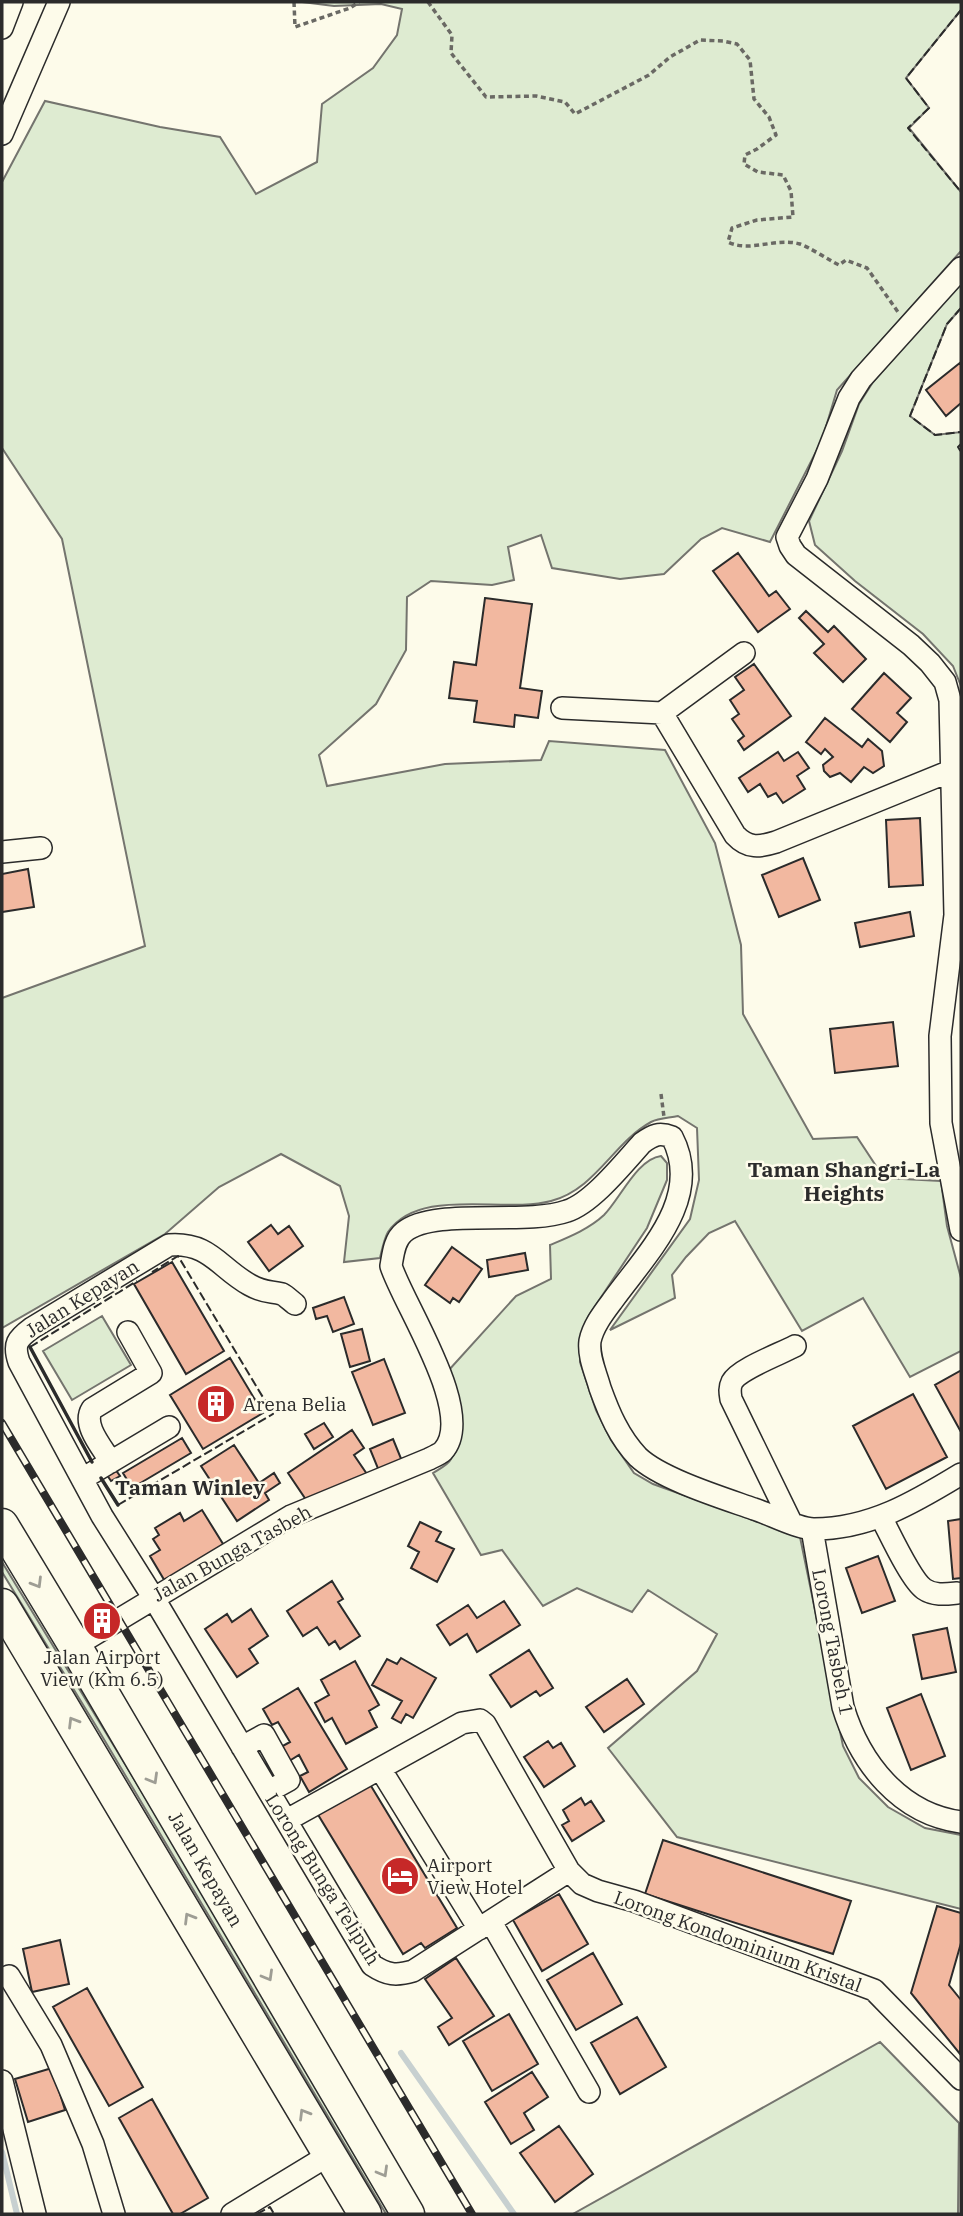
<svg xmlns="http://www.w3.org/2000/svg" width="963" height="2216" font-family="'IBM Plex Serif',serif">
	<style>
		.green { fill: #deebd1; stroke: #74746e; stroke-width: 2 }
		.lines { fill: none; stroke-linecap: round; stroke-linejoin: round }
		.stream { stroke: #c7d0d0; stroke-width: 6 }
		.building { fill: #f2b8a0; stroke: #2b2b2b; stroke-width: 2 }
		.minor-casing { stroke: #2b2b2b; stroke-width: 24 }
		.highway-casing { stroke: #2b2b2b; stroke-width: 35 }
		.path { stroke: #6a6964; stroke-width: 3.5; stroke-dasharray: 5 3.5; stroke-linecap: butt }
		.minor { stroke: #fdfbea; stroke-width: 21 }
		.highway { stroke: #fdfbea; stroke-width: 32 }
		.rail-casing { stroke: #2b2b2b; stroke-width: 8 }
		.rail { stroke: #fdfbea; stroke-width: 5; stroke-dasharray: 16; stroke-linecap: butt }
		.fence { stroke: #2b2b2b; stroke-width: 2; stroke-dasharray: 9 3.5; stroke-linecap: butt }
		.wall { stroke: #2b2b2b; stroke-width: 3.5 }
		.oneway { stroke: #9e9d94 }
		.labels { text-anchor: middle; dominant-baseline: central; stroke-width: 5; stroke-linejoin: round; paint-order: stroke }
		.street-label { font-size: 19px; fill: #2b2b2b; stroke: #fdfbea }
		.poi-label { font-size: 19px; fill: #2b2b2b; stroke: #fdfbea; text-anchor: start }
		.neighbourhood-label { font-size: 21px; font-weight: bold; fill: #2b2b2b; stroke: #fdfbea }
	</style>
	<rect width="100%" height="100%" fill="#fdfbea"/>
	<path class="green" d="M302,2H961V10L906,78L929,108L909,128L961,192V251L837,390L822,440L770,542L722,528L701,539L664,574L620,579L552,568L541,535L508,547L514,580L492,585L431,581L407,597L406,650L376,704L319,755L327,786L445,764L541,760L549,741L665,750L715,843L741,945L743,1014L813,1139L857,1137L884,1178L941,1181L947,1226L961,1278V1351L910,1377L863,1298L802,1331L735,1221L709,1233L686,1257L672,1275L675,1298L610,1330L690,1219L699,1180L697,1128L678,1116C669,1118 659,1118 651,1122C613,1143 596,1189 551,1201C503,1214 420,1186 388,1232C384,1239 382,1250 380,1258L344,1262L349,1216L340,1186L281,1154L219,1187L165,1234L2,1328V998L145,946L62,539L2,448V182L45,101L160,127L220,137L256,194L317,162L322,104L373,68L397,35L402,9L381,4L334,6Z
		M961,281V308L947,324L910,416L935,435L961,432V686L953,666L923,634L855,581L815,545L809,521L842,451L859,404L873,382Z
		M661,1156L667,1163V1180L647,1228L588,1317L581,1337L580,1362L596,1410L611,1440L634,1473L653,1484L800,1537L843,1746L859,1778L888,1807L925,1828L961,1835V1909L677,1837L608,1748L697,1671L717,1634L648,1590L632,1612L577,1588L543,1606L502,1550L481,1555L433,1473C439,1469 448,1465 451,1459C470,1431 459,1399 448,1371L516,1296L551,1279L550,1245C569,1237 589,1229 604,1215C620,1199 637,1159 661,1156Z
		M102,1316L131,1365L72,1400L43,1351Z
		M2,1562L181,1856L394,2214H386L96,1726L2,1572Z
		M880,2042L959,2123L958,2214H573Z"/>
	<g class="lines">
		<path class="stream" d="M401,2053L514,2214
			M2,2152L17,2214"/>
	</g>
	<path class="building" d="M961,362V403L946,416L926,390Z
		M738,553L769,596L776,591L790,609L758,632L713,571Z
		M485,598L532,604L520,688L542,691L538,718L515,715L514,727L474,722L477,701L449,698L454,662L476,665Z
		M806,611L828,632L834,626L866,659L843,682L814,653L824,644L799,618Z
		M754,664L791,716L744,750L738,741L744,736L732,719L739,714L730,700L744,690L735,677Z
		M884,673L911,698L897,713L907,722L890,742L852,709Z
		M825,718L862,747L868,739L882,751L884,766L873,773L864,767L851,782L840,773L830,777L824,771L823,765L833,757L825,749L821,754L806,742Z
		M778,752L784,761L798,752L809,768L797,776L805,789L783,803L776,793L768,797L760,784L748,792L739,778Z
		M920,818L923,885L889,887L886,820Z
		M803,858L820,900L779,917L762,875Z
		M28,869L34,907L2,912V874Z
		M910,912L914,936L860,947L855,923Z
		M893,1022L898,1066L835,1073L830,1029Z
		M271,1225L278,1234L289,1226L303,1246L269,1271L248,1242Z
		M452,1247L482,1269L459,1302L453,1298L450,1303L425,1285Z
		M525,1253L528,1270L489,1277L487,1260Z
		M172,1262L224,1351L186,1374L134,1284Z
		M344,1297L354,1324L333,1332L327,1316L316,1319L313,1308Z
		M362,1329L370,1361L350,1367L341,1334Z
		M230,1358L263,1413L203,1449L170,1395Z
		M384,1359L405,1413L373,1425L352,1372Z
		M960,1371L961,1372V1432L935,1385Z
		M913,1394L947,1457L886,1489L853,1426Z
		M324,1423L333,1437L314,1449L305,1434Z
		M352,1430L364,1448L354,1455L371,1480L317,1516L288,1473Z
		M182,1438L191,1453L132,1488L123,1473Z
		M393,1439L402,1461L379,1471L370,1449Z
		M234,1445L259,1483L274,1473L280,1483L265,1493L269,1500L237,1521L201,1466Z
		M115,1469L120,1476L111,1481L107,1475Z
		M202,1510L228,1552L169,1588L150,1556L160,1550L153,1539L159,1535L155,1528L180,1513L184,1521Z
		M961,1519V1578L953,1579L948,1521Z
		M420,1522L441,1532L436,1541L454,1549L437,1582L411,1568L419,1552L408,1546Z
		M878,1556L895,1601L862,1613L846,1568Z
		M332,1581L343,1599L338,1602L360,1636L340,1649L335,1641L329,1645L317,1627L303,1636L287,1611Z
		M504,1601L520,1625L477,1652L467,1634L450,1645L437,1625L468,1605L477,1618Z
		M251,1609L268,1636L249,1649L258,1663L237,1677L205,1629L227,1614L232,1622Z
		M104,1612L111,1623L100,1630L93,1619Z
		M947,1628L956,1672L922,1679L913,1635Z
		M529,1650L553,1688L540,1696L536,1691L511,1707L490,1675Z
		M401,1658L436,1678L413,1718L406,1714L401,1723L392,1718L402,1701L372,1685L387,1659L397,1664Z
		M355,1661L379,1705L369,1711L377,1727L346,1744L332,1718L325,1722L315,1703L329,1695L321,1680Z
		M627,1679L644,1704L604,1732L586,1707Z
		M298,1688L347,1769L309,1792L300,1776L308,1772L299,1755L286,1763L277,1749L290,1742L278,1722L272,1725L263,1709Z
		M921,1694L945,1756L911,1770L887,1708Z
		M548,1741L553,1748L561,1743L575,1766L544,1787L524,1757Z
		M368,1781L457,1928L425,1948L421,1943L403,1954L317,1813Z
		M581,1798L585,1805L591,1801L604,1821L572,1841L562,1825L569,1821L563,1810Z
		M663,1840L851,1901L833,1954L645,1894Z
		M559,1894L588,1944L542,1971L513,1920Z
		M937,1906L961,1913V1943L949,1985L961,2000L960,2054L911,1993Z
		M60,1940L69,1984L32,1992L23,1949Z
		M593,1953L622,2004L576,2030L547,1980Z
		M456,1958L494,2016L449,2045L438,2027L452,2018L425,1979Z
		M87,1988L143,2087L109,2106L53,2007Z
		M509,2014L538,2064L492,2091L463,2041Z
		M637,2017L666,2067L620,2094L591,2043Z
		M52,2068L65,2110L28,2122L15,2079Z
		M532,2072L548,2097L524,2113L534,2130L511,2144L485,2102Z
		M152,2099L208,2198L180,2214H173L119,2118Z
		M559,2126L593,2174L555,2202L520,2153Z"/>
	<g class="lines">
		<defs>
			<path id="minor" d="M2,28L12,2
				M2,134L59,2
				M961,268L861,379L849,398L817,479L787,537L790,546L796,555L911,645L930,663L945,682L950,700L955,915L940,1036L941,1123L961,1230
				M744,653L662,713L735,835C748,849 760,847 776,842L953,770
				M562,708L662,713
				M2,852L41,848
				M295,1304C291,1301 286,1296 282,1294C270,1291 264,1293 250,1285C219,1268 210,1242 169,1245L32,1328C17,1339 13,1344 19,1362L102,1516L153,1597L372,1965C387,1975 396,1976 413,1971L569,1871
				M111,1462C102,1447 82,1425 92,1409L151,1373L128,1332
				M82,1479L169,1427
				M881,1517C890,1534 911,1580 924,1589C934,1596 947,1594 957,1593
				M791,1522L731,1399C730,1393 729,1388 732,1382C739,1369 780,1354 795,1346
				M812,1529L843,1707C860,1763 900,1814 961,1822
				M75,1646L291,1516L429,1459C433,1457 440,1454 443,1451C477,1414 404,1306 391,1266C393,1255 394,1240 404,1232C434,1207 525,1226 567,1211C592,1203 623,1164 642,1143C653,1135 659,1132 672,1137C704,1198 647,1253 613,1300C604,1312 593,1326 590,1341C588,1357 596,1373 600,1388C609,1413 619,1437 638,1457C661,1479 723,1498 754,1509C770,1514 798,1529 814,1529C870,1529 915,1502 961,1474
				M242,1747L264,1735L289,1780L269,1791
				M381,1770L479,1929
				M287,1820L462,1723L480,1720L485,1724L569,1871L582,1884L598,1891L634,1901L874,1990L961,2079
				M491,1922L589,2092
				M9,1976L51,2045L93,2144L114,2214
				M2,2081L35,2214
				M232,2214L329,2155"/>
			<path id="highway" d="M2,1525L75,1646L408,2214
				M2,1605L365,2214"/>
		</defs>
		<use href="#minor" class="minor-casing"/>
		<use href="#highway" class="highway-casing"/>
		<path class="path" d="M294,2L295,27L350,8L359,2
			M428,2L452,35L451,53L486,97L536,96L565,102L575,114L649,75L670,57L700,40L723,41L737,44L750,60L754,99L769,117L776,135L757,149L745,155L744,164L758,172L783,175L791,191L793,217L757,220L732,228L728,242C750,253 776,237 800,244C809,247 829,260 839,265L846,260L867,268L898,312
			M661,1094L664,1117"/>
		<use href="#minor" class="minor"/>
		<use href="#highway" class="highway"/>
		<defs>
			<path id="rail" d="M2,1423L472,2214"/>
		</defs>
		<use href="#rail" class="rail-casing"/>
		<use href="#rail" class="rail"/>
		<path class="fence" d="M961,10L906,78L929,108L908,128L961,192
			M961,308L947,324L910,416L935,435L961,432
			M961,444L958,447L961,452
			M30,1347L137,1281
			M118,1505L273,1414L178,1256L152,1272
			M257,2214L270,2207L274,2214"/>
		<path class="wall" d="M30,1347L92,1462
			M101,1478L118,1505"/>
	</g>
	<defs><path id="oneway-chevron" d="M-2-3.5L2.5 0L-2 3.5" fill="none" stroke-width="1.6" stroke-linecap="round" stroke-linejoin="round" transform="scale(1.75)"/></defs>
	<g class="oneway">
		<use href="#oneway-chevron" transform="translate(37 1583) rotate(59)"/>
		<use href="#oneway-chevron" transform="translate(73 1722) rotate(-121)"/>
		<use href="#oneway-chevron" transform="translate(153 1779) rotate(60)"/>
		<use href="#oneway-chevron" transform="translate(189 1918) rotate(-121)"/>
		<use href="#oneway-chevron" transform="translate(268 1976) rotate(60)"/>
		<use href="#oneway-chevron" transform="translate(304 2114) rotate(-121)"/>
		<use href="#oneway-chevron" transform="translate(383 2172) rotate(60)"/>
	</g>
	<defs>
		<symbol id="building-disc" viewBox="-11 -11 22 22"><circle r="9.5" fill="#c62828" stroke="#fdfbea"/><path d="M-4-6H4V6H1V3H-1V6H-4ZM-2.5-4.3h1.7v1.8h-1.7ZM.8-4.3h1.7v1.8H.8ZM-2.5-1h1.7V.8h-1.7ZM.8-1h1.7V.8H.8Z" fill="#fff"/></symbol>
		<symbol id="hotel-disc" viewBox="-11 -11 22 22"><circle r="9.5" fill="#c62828" stroke="#fdfbea"/><path d="M-6-4.5h1.5V1H6V5H4.5V3h-9V5H-6ZM-4 0a1.8 1.8 0 1 1 3.6 0ZM.5 0V-2.5h3Q6-2.5 6 0Z" fill="#fff"/></symbol>
	</defs>
	<g fill-rule="evenodd">
		<use href="#building-disc" x="194" y="1382" width="44" height="44"/>
		<use href="#building-disc" x="80" y="1599" width="44" height="44"/>
		<use href="#hotel-disc" x="378" y="1854" width="44" height="44"/>
	</g>
	<g class="labels">
		<g class="street-label">
			<text transform="translate(82 1298) rotate(-32)">Jalan Kepayan</text>
			<text transform="translate(232 1553) rotate(-29)">Jalan Bunga Tasbeh</text>
			<text transform="translate(833 1642) rotate(79)">Lorong Tasbeh 1</text>
			<text transform="translate(206 1869) rotate(60)">Jalan Kepayan</text>
			<text transform="translate(323 1879) rotate(58)">Lorong Bunga Telipuh</text>
			<text transform="translate(738 1941) rotate(20)">Lorong Kondominium Kristal</text>
		</g>
		<g class="poi-label">
			<text x="243" y="1404">Arena Belia</text>
			<text x="102" y="1657" text-anchor="middle">Jalan Airport<tspan x="102" dy="22">View (Km 6.5)</tspan></text>
			<text x="427" y="1865">Airport<tspan x="427" dy="22">View Hotel</tspan></text>
		</g>
		<g class="neighbourhood-label">
			<text x="844" y="1169">Taman Shangri-La<tspan x="844" dy="24">Heights</tspan></text>
			<text x="190" y="1487">Taman Winley</text>
		</g>
	</g>
	<rect width="963" height="2216" fill="none" stroke="#2b2b2b" stroke-width="7"/>
</svg>
